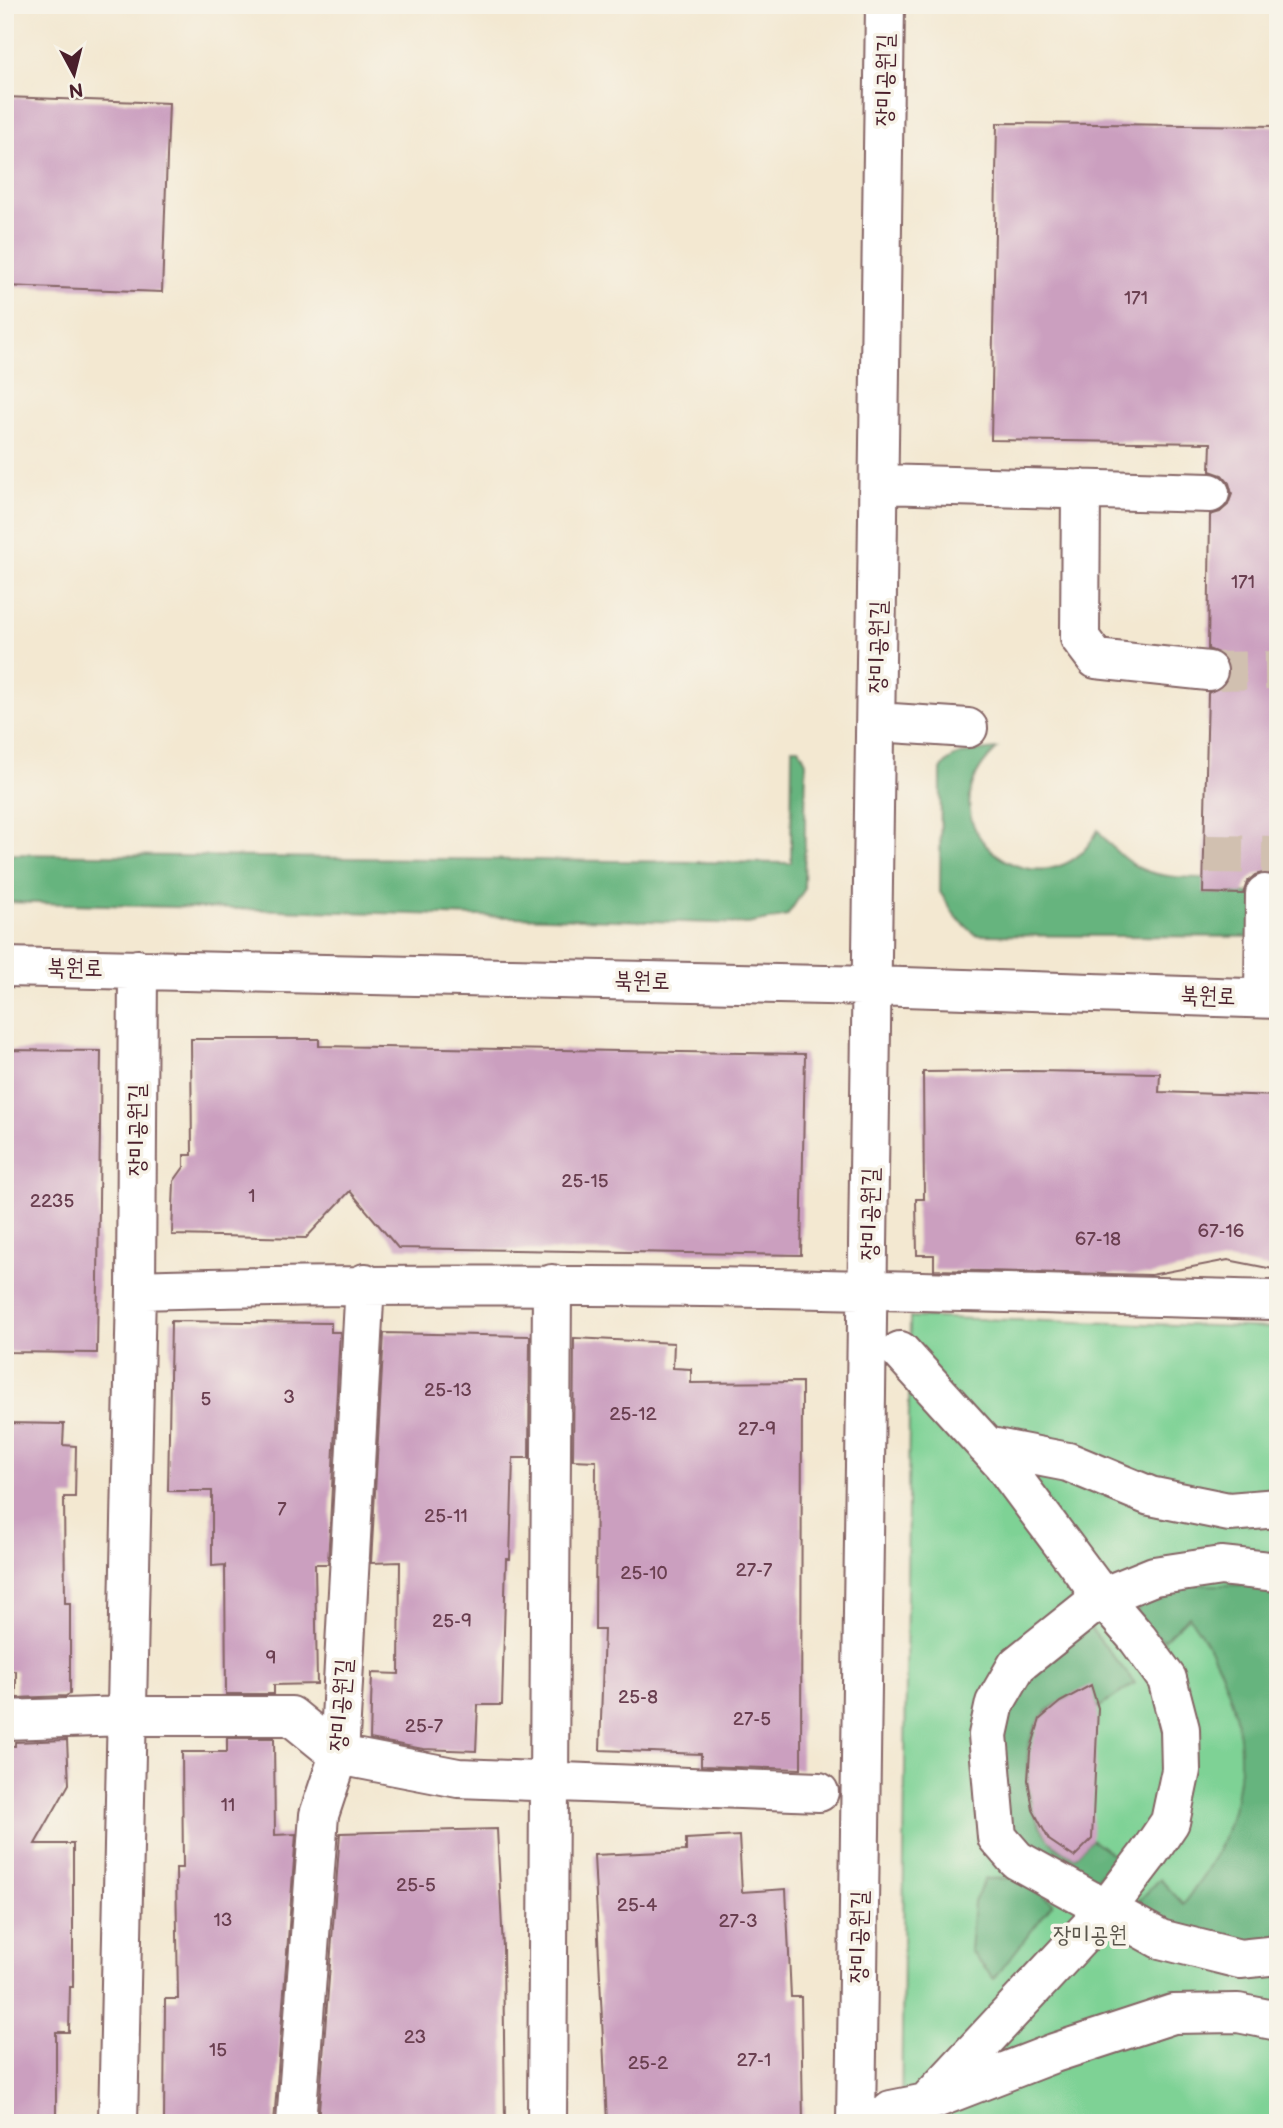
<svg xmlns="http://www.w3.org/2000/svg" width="1283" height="2128" font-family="'Balsamiq Sans','Poor Story',sans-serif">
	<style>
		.green { fill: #7ed295; stroke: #647860; stroke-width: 2 }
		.forest { fill: #66b47e; stroke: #586a54; stroke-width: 2 }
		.building { fill: #cb9fbf }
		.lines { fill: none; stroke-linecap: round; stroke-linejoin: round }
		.minor-tunnel { stroke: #d1c0b0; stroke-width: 38; stroke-dasharray: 38 19; stroke-linecap: butt }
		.minor-casing { stroke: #856565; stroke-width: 42 }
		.minor { stroke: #fff; stroke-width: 38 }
		.labels { text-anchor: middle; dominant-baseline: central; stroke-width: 7; stroke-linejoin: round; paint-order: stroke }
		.number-label { font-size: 19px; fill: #6a3f50 }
		.street-label { font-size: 23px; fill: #4a1f2b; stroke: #f7f3e8 }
		.park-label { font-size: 23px; fill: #5a554b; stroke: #f7f3e8 }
	</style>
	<rect width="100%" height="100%" fill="#f7f3e8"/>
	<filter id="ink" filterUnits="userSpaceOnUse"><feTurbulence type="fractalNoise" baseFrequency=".0143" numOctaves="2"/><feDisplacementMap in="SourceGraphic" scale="14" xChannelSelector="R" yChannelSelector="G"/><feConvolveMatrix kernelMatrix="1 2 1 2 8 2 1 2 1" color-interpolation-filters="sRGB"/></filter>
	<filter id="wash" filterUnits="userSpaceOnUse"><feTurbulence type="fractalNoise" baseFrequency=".00686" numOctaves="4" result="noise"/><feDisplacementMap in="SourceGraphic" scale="28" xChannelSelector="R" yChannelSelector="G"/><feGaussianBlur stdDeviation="1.57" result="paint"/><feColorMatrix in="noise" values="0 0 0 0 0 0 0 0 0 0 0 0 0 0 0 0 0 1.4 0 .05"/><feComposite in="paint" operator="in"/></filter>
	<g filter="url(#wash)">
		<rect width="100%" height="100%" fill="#f3e8d1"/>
		<path class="green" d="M910,1317L1278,1328V2123H901Z"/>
		<path class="forest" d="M792,748H799L806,762L804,890L787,916L748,924L5,902V854L791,863Z
			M997,749C911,829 1049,925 1098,830C1130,873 1151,877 1204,878V893L1278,894V937L976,935L956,917L940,892L941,770C950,751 978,751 997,749Z
			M1175,1585H1278V1940L1245,1942L1128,1912L1160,1879L1183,1904C1258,1810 1258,1713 1189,1616L1164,1640L1133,1619L1144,1598Z
			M1086,1623L1135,1683L1098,1708L1088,1688C1072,1696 1050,1704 1039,1720C1019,1752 1026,1809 1048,1838C1054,1847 1065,1852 1074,1857L1092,1839L1117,1858L1091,1884L1020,1843L1003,1814L999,1731L1013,1691Z
			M1016,1878L1053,1903L994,1979L970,1951L974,1902L985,1879Z"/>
		<g id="blocks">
			<path class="building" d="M5,97L169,103L162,292L5,286Z
				M997,123L1278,126V877L1266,872L1255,875L1247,882L1243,894L1203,893L1208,693L1225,684L1230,673L1228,663L1221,654L1208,649L1210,515L1220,512L1228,505L1232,494L1229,483L1222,475L1210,471L1211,443L991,440Z
				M191,1039H319V1046L805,1054L801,1255L398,1248L350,1191L306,1238L172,1235L174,1181L184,1167V1155H192Z
				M5,1050L101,1051L97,1353L5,1352Z
				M1031,1071L1160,1073L1159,1092L1278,1096V1270L1228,1260L1151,1275L934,1270V1255H917L916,1199H924L923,1072Z
				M171,1321L331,1323V1332H340L328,1564H315L317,1684L274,1685V1694H226L225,1565L212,1566V1491H168Z
				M384,1333L530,1336L529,1458H513L510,1559H506L502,1705H478L476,1751L423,1749L370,1739L372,1673L399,1674L400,1562L371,1563Z
				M574,1338L674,1343L673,1368L691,1369V1383L802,1382L801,1769L701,1766V1754L600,1750L604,1630H595L596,1461L573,1460Z
				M5,1423L64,1424L63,1445L76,1446L75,1497H64L65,1603H70V1694L66,1696L16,1698V1671H5Z
				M1091,1685L1098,1708L1092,1839L1074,1857L1049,1840L1033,1810L1028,1780L1030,1752L1040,1719L1060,1702Z
				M227,1738H274L275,1835L296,1834L274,2123H164L165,1999H178L176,1868H183L182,1752H227Z
				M67,1740L69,1784L35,1844H73V1987H70L69,2032H56V2123H5V1746H15V1742Z
				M497,1829L503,1948L505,2123H318L340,1833Z
				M739,1836L742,1892L786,1889L791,1997H801L803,2123H707V2118L607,2122L594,1855L686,1851V1839Z"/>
		</g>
	</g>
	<g filter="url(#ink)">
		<use href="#blocks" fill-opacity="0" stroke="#856565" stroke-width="2"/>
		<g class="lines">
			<path class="minor-tunnel" d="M1208,671L1278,670
				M1205,854L1278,855"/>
			<defs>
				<path id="minor" d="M879,484L1210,493
					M1081,489L1080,638L1096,659L1208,671
					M877,722L968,728
					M5,967L873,986L1278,999
					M1264,998L1265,894
					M136,1290C517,1279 897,1290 1278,1300
					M986,1446L1068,1462L1150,1496L1229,1512L1278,1508
					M1278,1572L1221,1566L1154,1576L1102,1597L1017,1665L995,1703L988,1735L997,1837L1017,1860L1160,1939L1240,1959L1278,1955
					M5,1720L126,1716H291L339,1755L458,1778L819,1792
					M935,2099L1054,2053L1173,2014L1238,2013L1278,2021
					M891,2110L926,2103L1105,1911L1147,1856L1170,1822L1181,1770L1180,1729L1167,1679L1138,1639L1102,1597L1002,1463L900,1351
					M118,2123L136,1290L138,969
					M296,2123L319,1815L339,1755L365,1283
					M547,2123L552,1284
					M856,2123L885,5"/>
			</defs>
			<use href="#minor" class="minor-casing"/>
			<use href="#minor" class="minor"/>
		</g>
	</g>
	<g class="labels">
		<g class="number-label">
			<text x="1136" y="298">171</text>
			<text x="1243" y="582">171</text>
			<text x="585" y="1181">25-15</text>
			<text x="252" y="1196">1</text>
			<text x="52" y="1201">2235</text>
			<text x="1221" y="1231">67-16</text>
			<text x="1098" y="1239">67-18</text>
			<text x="448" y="1390">25-13</text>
			<text x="289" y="1397">3</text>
			<text x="206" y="1399">5</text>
			<text x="633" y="1414">25-12</text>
			<text x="757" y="1429">27-9</text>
			<text x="282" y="1509">7</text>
			<text x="446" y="1516">25-11</text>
			<text x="754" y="1570">27-7</text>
			<text x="644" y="1573">25-10</text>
			<text x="452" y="1621">25-9</text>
			<text x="271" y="1658">9</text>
			<text x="638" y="1697">25-8</text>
			<text x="752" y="1719">27-5</text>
			<text x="424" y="1726">25-7</text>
			<text x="228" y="1805">11</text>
			<text x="416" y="1885">25-5</text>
			<text x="637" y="1905">25-4</text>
			<text x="223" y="1920">13</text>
			<text x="738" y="1921">27-3</text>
			<text x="415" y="2037">23</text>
			<text x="218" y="2050">15</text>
			<text x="754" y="2060">27-1</text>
			<text x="648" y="2063">25-2</text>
		</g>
		<g class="street-label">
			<text transform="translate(885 80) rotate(-89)">장미공원길</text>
			<text transform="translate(878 647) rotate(-89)">장미공원길</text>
			<text transform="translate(75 968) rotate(1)">북원로</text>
			<text transform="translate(642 981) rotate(1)">북원로</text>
			<text transform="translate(1208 996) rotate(2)">북원로</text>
			<text transform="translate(137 1130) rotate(-90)">장미공원길</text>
			<text transform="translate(870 1214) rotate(-89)">장미공원길</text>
			<text transform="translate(341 1705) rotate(-86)">장미공원길</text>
			<text transform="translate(859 1937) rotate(-89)">장미공원길</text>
		</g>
		<g class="park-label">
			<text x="1090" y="1935">장미공원</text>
		</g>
	</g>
	<rect width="1283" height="2128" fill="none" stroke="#f7f3e8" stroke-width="28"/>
	<g transform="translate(74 74) rotate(173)" stroke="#f7f3e8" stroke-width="5" paint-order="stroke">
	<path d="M0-5L12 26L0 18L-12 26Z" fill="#4a1f2b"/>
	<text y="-10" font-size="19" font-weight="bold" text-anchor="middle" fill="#4a1f2b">N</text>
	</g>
</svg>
